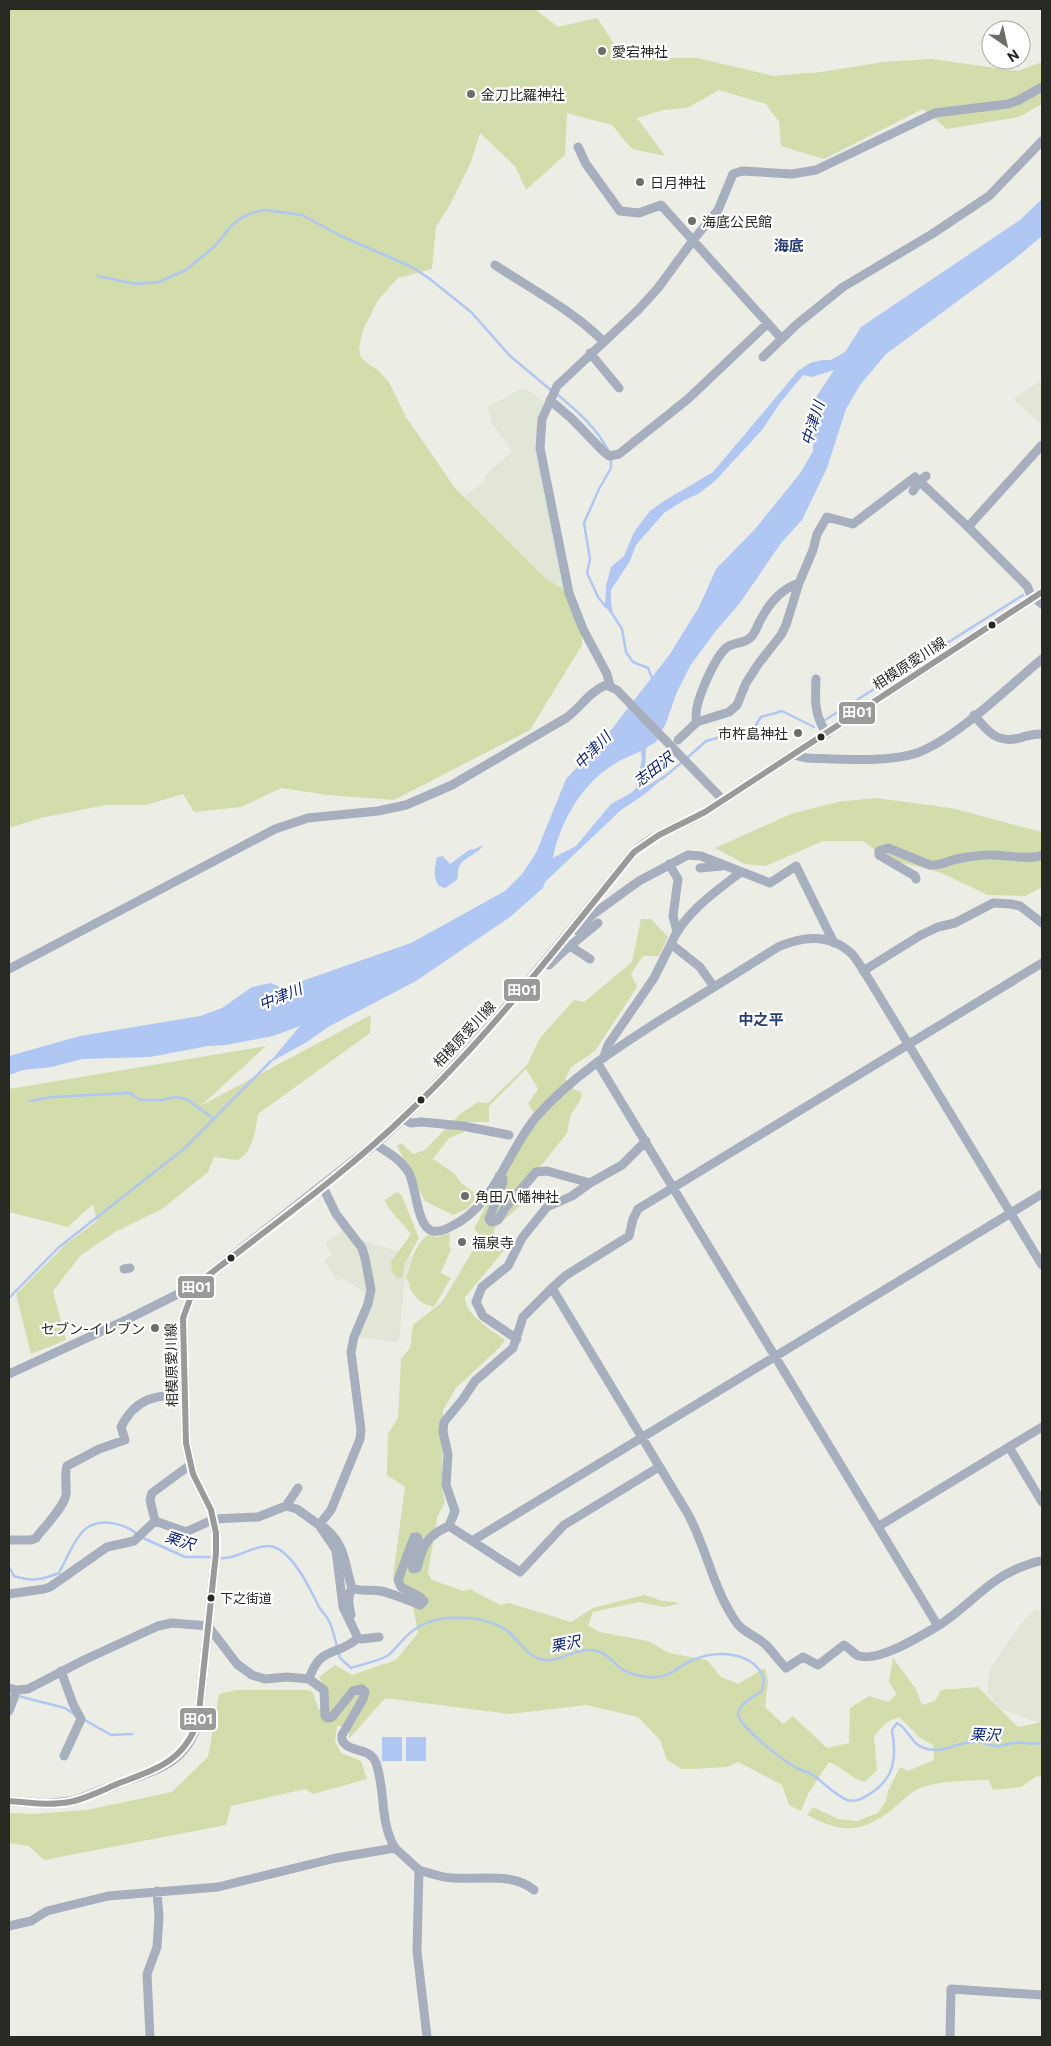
<svg xmlns="http://www.w3.org/2000/svg" width="1051" height="2046" font-family="Commissioner,'Noto Sans JP',sans-serif">
	<style>
		.built { fill: #e2e6d6 }
		.green { fill: #d2ddab }
		.water { fill: #b0c6f3; fill-rule: evenodd }
		.lines { fill: none; stroke-linecap: round; stroke-linejoin: round }
		.stream { stroke: #b0c6f3; stroke-width: 2.5 }
		.minor { stroke: #a7aebd; stroke-width: 9 }
		.major { stroke: #a8b0bc; stroke-width: 10 }
		.bus-1-casing { stroke: #fff; stroke-width: 10 }
		.bus-1 { stroke: #9a9a99; stroke-width: 6 }
		.poi-dot { fill: #6c6e67; stroke: #fff; stroke-width: 2 }
		.bus-dot { fill: #272923; stroke: #fff; stroke-width: 2 }
		.labels { text-anchor: middle; dominant-baseline: central; stroke-width: 4.5; stroke-linejoin: round; paint-order: stroke }
		.bus-label { font-size: 13px; fill: #272923; stroke: #fff; text-anchor: start }
		.poi-label { font-size: 14px; fill: #272923; stroke: #fff; text-anchor: start }
		.street-label { font-size: 14px; fill: #272923; stroke: #fff }
		.neighbourhood-label { font-size: 15px; font-weight: bold; fill: #273f77; stroke: #fff }
		.water-label { font-size: 15px; font-style: italic; fill: #061d7b; stroke: #fff }
		.line-badge { stroke: #fff; stroke-width: 2 }
		.badge-label { font-size: 14px; text-anchor: middle; font-weight: bold; fill: #fff }
	</style>
	<rect width="100%" height="100%" fill="#eceee6"/>
	<path class="built" d="M1042,380V425L1013,399Z
		M521,389L528,390L544,402L537,430V441L570,609L455,503L485,481L486,475L512,451L491,422L490,412L487,407Z
		M345,1228L360,1250L368,1294L342,1278L337,1281L324,1260L332,1256L325,1243Z
		M359,1239L412,1256L405,1278L399,1340L397,1342L356,1337L372,1298Z
		M1035,1609L1042,1612V1724L999,1708L988,1693V1678L991,1667L1020,1625Z"/>
	<path class="green" d="M9,9H535L558,27L597,18L621,54L640,58H698L773,76L821,72L884,62L931,59L1018,71L1042,62V104L1019,117L947,129L923,109L824,159L781,146L779,122L766,104L719,90L687,108L664,110L637,118L665,156L632,149L612,125L567,113L565,155L526,190L515,166L480,133L471,162L451,203L436,227L432,269L398,278L378,300L363,330L359,349L361,357L368,364L378,370L389,382L406,417L455,488L545,578C553,583 562,587 568,595C576,604 583,633 582,645L530,730L394,800L328,795L281,788L241,807L194,812L183,794L146,805H106L41,818L9,828Z
		M875,798L951,808L1042,832V887L1025,896L988,895L939,872L887,859L863,841H823L766,866L745,864L715,848L791,814L837,802Z
		M641,919H651L668,937L659,956H643L631,974L637,987L595,1051L571,1067L565,1079L575,1090L581,1092V1099L571,1114L567,1133L514,1200L521,1205L494,1229V1235L506,1239L507,1247L465,1297C465,1315 492,1330 505,1340L500,1347L456,1388L443,1410L442,1489L445,1501L437,1518L428,1573L432,1580L463,1591L470,1589L500,1605L509,1603L571,1622L593,1608L644,1595L663,1601L676,1602L678,1604L664,1607L639,1602L593,1612L588,1626L600,1632L648,1641L669,1653L707,1660L721,1677L738,1684L765,1668L768,1681L765,1707L783,1724L793,1716L827,1748L849,1743L850,1708L869,1696L888,1702L897,1694L889,1682L893,1658L916,1689L922,1705L935,1701L941,1690L978,1687L1018,1727L1042,1722V1777L1037,1776L1021,1787L993,1790L989,1780C966,1781 937,1780 916,1790C908,1795 899,1803 892,1810C860,1834 841,1833 807,1815L813,1807L838,1819L857,1821L878,1813L886,1801L888,1791L900,1767L908,1771L934,1760L933,1745L920,1738L899,1717L887,1722L874,1736L877,1770L864,1782C851,1778 842,1767 829,1762L808,1794L801,1811L789,1805L782,1785L738,1762L727,1767L693,1769H682L667,1760L660,1740L638,1717L586,1705L510,1714L385,1698L349,1739V1727L337,1726L335,1741L341,1753L361,1761L367,1779L313,1794L305,1789L231,1806L226,1825L44,1860L29,1846L9,1843V1813L31,1814L87,1810L172,1792L208,1757L219,1694L236,1690H306L312,1691L319,1710L328,1707L324,1687L319,1677L335,1665L352,1675L396,1660L418,1633L411,1595L393,1577L405,1487L387,1475L388,1434L398,1418L401,1359L410,1348L413,1325L442,1302L481,1237L474,1229C493,1191 513,1153 539,1120L528,1104L538,1089L526,1069L489,1106V1122H467L464,1132L449,1138L433,1159L454,1173L461,1183L478,1195L467,1209L453,1215L425,1201L397,1146L401,1143L413,1154L425,1150L460,1114L478,1102L488,1103L527,1065L540,1038L574,1000L584,1002L632,962Z
		M371,1015L370,1033L258,1114C255,1131 254,1150 238,1160L214,1157L208,1172L162,1209L115,1232L81,1255L53,1291L66,1340L31,1354L16,1294L66,1244L97,1221L93,1204L68,1227L9,1212V1089L266,1046L202,1105Z
		M397,1192L402,1196L419,1238L405,1263L402,1278H397L392,1272L391,1262L411,1234L387,1206L385,1200Z
		M450,1233L449,1245L451,1249L441,1273L451,1278L434,1307C421,1304 416,1299 409,1287L410,1285L406,1278C411,1263 414,1245 428,1235L438,1237Z"/>
	<path class="water" d="M1042,199V236L1012,261L886,354L860,385L846,409L827,468L802,520L781,543L740,603L715,632L690,666L677,692L666,723L656,742L646,748L645,770L639,791L674,769L645,794L621,810L545,882L543,888L510,917L416,981L328,1027L307,1042L269,1063L300,1026L273,1036L226,1045L208,1046L150,1057L82,1059L52,1067L23,1070L9,1075V1056L80,1036L200,1016L222,1008L252,987L271,983L282,988L411,943L505,891L522,874L536,853L566,779L604,739L670,654L699,607L716,569L756,528L801,472L813,451L816,397L834,370L812,377L803,375L780,403L762,430L714,482L698,494L683,501L665,512L636,545L630,561L611,590V604L614,618L605,606L606,586L611,567L624,556L634,532L650,511L664,501L713,472L798,371L810,363L822,360H831L845,352L861,327L1020,220ZM641,751L642,759L636,788L631,793L611,804L576,846L553,858C559,825 581,785 610,767C619,760 631,756 641,751Z
		M481,846L482,847C476,855 463,857 459,867C457,871 459,875 457,880L445,888L439,886C432,877 435,867 437,857L443,856L450,864L469,850L475,849Z
		M382,1737H402V1761H382Z
		M406,1737H426V1761H406Z"/>
	<g class="lines">
		<path class="stream" d="M97,276L136,284L159,282L186,270L216,245L231,226L241,218L252,213L265,210L302,215L341,236L412,267L430,279L471,312L510,356L552,391
			M557,394C577,411 596,427 608,450
			M606,607L598,597L587,573L590,559L584,523L599,489L611,468V458
			M613,615L622,629L626,652L633,662L648,668L652,678
			M825,720L1023,595
			M687,758L706,741L754,728L761,717L782,711L814,727
			M662,779L682,762
			M30,1101L53,1097L130,1093L140,1100H163L175,1097L186,1099L214,1119
			M9,1298L58,1248L185,1148L271,1061
			M141,1537L185,1557H214
			M219,1558C236,1560 251,1546 268,1546C290,1546 310,1588 318,1605C321,1611 327,1616 329,1621C333,1629 335,1639 337,1647
			M9,1567L14,1576C32,1582 41,1580 59,1573C65,1562 77,1533 88,1527C103,1518 125,1524 137,1534
			M339,1653L340,1658L351,1668C362,1664 376,1662 387,1656C392,1653 396,1647 400,1643C414,1627 427,1620 448,1618C471,1617 495,1619 512,1635C521,1644 525,1652 537,1658C554,1666 571,1650 588,1650C604,1650 609,1658 620,1668C628,1674 638,1676 648,1677C672,1679 675,1667 693,1660C717,1650 754,1651 764,1679L762,1691C755,1696 738,1704 738,1714C738,1726 787,1764 799,1769C804,1771 808,1772 813,1775C823,1782 835,1795 847,1800C854,1802 862,1799 868,1795C895,1779 897,1758 892,1730L897,1723C909,1729 911,1744 924,1748C943,1755 956,1742 973,1742C981,1741 989,1745 996,1746C1003,1746 1009,1743 1015,1743C1024,1742 1033,1745 1042,1743
			M18,1696L65,1708L74,1714
			M83,1719L111,1735L132,1734"/>
		<path class="minor" d="M578,147L586,164L620,211L639,213L661,205L781,338
			M495,265C531,289 572,310 603,341
			M590,353L619,388
			M763,357L796,325L843,287L932,234L989,196L1042,141
			M550,400L572,419L603,451L609,456L619,454L688,399L768,323
			M1042,445L968,527L1027,586L1031,595L1042,604
			M913,491L919,482L926,476
			M816,679C815,701 814,715 827,734
			M610,686L607,674L583,629L569,593L540,448L542,419L557,386L638,310L658,288L694,239L718,210L733,174L742,171L792,174L816,170L935,113L1008,104L1019,100L1042,87
			M974,715C987,731 997,744 1020,738C1028,735 1033,734 1042,734
			M697,722C691,708 714,660 725,649C732,641 745,645 752,636C756,631 758,624 761,619C770,602 781,589 799,583
			M678,740L697,722L729,712L737,705L746,683L759,663L781,635L786,625L799,583L813,550L817,534L827,517L853,524L915,477L968,527
			M794,755L806,758C838,759 887,763 917,753C957,738 1008,687 1042,659
			M669,864L678,879L673,916L677,932
			M700,868L722,866
			M916,879L915,876L879,855V851L888,848L930,865C940,866 947,861 957,859C967,857 978,855 988,855C1003,854 1031,861 1042,855
			M572,929L578,931L592,915L639,881L688,855L701,856L770,883L796,866L834,943
			M570,946L590,959
			M544,963L549,965L565,950L598,923
			M9,969L275,829L308,818L378,811L406,805L452,785L566,718C580,708 590,691 606,685L617,690L723,800
			M863,971L921,935L938,927L955,923L993,903L1011,904L1020,906L1042,923
			M714,987L700,967L671,944C683,914 716,891 741,872
			M604,1057L608,1045L654,978L671,944
			M597,1062L938,1626C969,1607 987,1579 1024,1566C1030,1564 1036,1561 1042,1561
			M402,1119L411,1123L422,1122L463,1126L509,1135
			M375,1144C387,1152 401,1159 409,1173C416,1186 417,1227 432,1231C438,1232 445,1230 450,1227C495,1207 507,1151 537,1116C573,1075 620,1046 665,1017C703,994 740,971 778,947C803,936 830,933 852,954C859,962 864,972 870,981L1042,1265
			M499,1176L503,1178V1182L489,1219L491,1222L498,1220L505,1208L536,1172L547,1171L590,1183
			M124,1269L130,1268
			M517,1339L483,1316L476,1302L482,1287L508,1266L522,1238L547,1207L572,1196L590,1183L622,1165L646,1141
			M9,1374L128,1319L178,1294L193,1291
			M1009,1447L1042,1502
			M190,1465L152,1493L150,1500L155,1521L186,1532L214,1519L258,1517L286,1506L297,1509L319,1525L336,1550L343,1607L358,1638L361,1639L379,1637
			M286,1506L298,1488
			M319,1525L331,1510L360,1439L361,1430L351,1352L354,1337L368,1304L371,1290L365,1258L362,1248L336,1214L322,1185
			M449,1526L455,1511L446,1485L448,1454L443,1432L444,1422L463,1399L475,1381L513,1348L523,1317L552,1288
			M879,1526L1042,1427
			M322,1529L325,1528C347,1547 344,1564 352,1588C361,1592 371,1589 381,1591C394,1594 407,1600 420,1605L424,1601L420,1597L401,1587L398,1580L414,1537H417L418,1539L412,1565L413,1569L417,1568C423,1545 426,1536 449,1526L520,1572L564,1525L659,1467
			M9,1540H31L36,1538C44,1527 64,1507 66,1495C67,1485 64,1476 67,1466L99,1449L125,1440L121,1427C135,1399 155,1394 185,1395
			M472,1541L1042,1194
			M9,1594L44,1589L50,1587L107,1547L134,1541L155,1521
			M348,1617L351,1615C349,1606 347,1596 352,1588
			M938,1626C920,1636 880,1662 859,1656C853,1654 850,1648 844,1645L818,1665L803,1657L786,1668C779,1661 773,1652 766,1645C757,1636 743,1633 736,1622C713,1589 707,1549 688,1514L552,1288L565,1276L629,1236L633,1219L638,1209L1042,963
			M61,1671L73,1704L81,1719L64,1756
			M309,1679L324,1690L325,1716L327,1718L332,1717L353,1691L362,1689L365,1692L363,1699L342,1735V1740C349,1754 370,1746 376,1763C386,1791 379,1821 395,1848
			M9,1688L17,1690L28,1689L84,1660L158,1626L172,1623L208,1626L237,1664L252,1675L265,1679L287,1677L309,1679C320,1645 337,1657 358,1638
			M9,1711L17,1690
			M419,1870C430,1873 441,1878 453,1878C478,1880 513,1872 534,1890
			M9,1926L31,1921L47,1911L108,1896L218,1887L336,1858L395,1848L419,1870L417,1951L427,2037
			M150,2037L147,1974L157,1947L159,1917L157,1891
			M950,2037L951,1989L1042,1995"/>
		<path class="major" d="M9,1801L47,1804L74,1801C92,1794 110,1787 128,1780C162,1768 188,1759 198,1721L216,1553V1533L211,1510L193,1474L186,1443L183,1318L193,1291L201,1281L375,1144C472,1057 552,953 634,852C655,833 681,826 705,812L1042,592"/>
		<defs>
			<path id="bus-1" d="M9,1801C30,1803 53,1806 74,1801C89,1797 103,1790 117,1784C155,1769 183,1763 198,1721L216,1553V1533L211,1510L193,1474L186,1443L183,1318L193,1291L201,1281C271,1226 345,1174 409,1112C492,1033 562,941 634,852L659,835L705,812L1042,592"/>
		</defs>
		<use href="#bus-1" class="bus-1-casing"/>
		<use href="#bus-1" class="bus-1"/>
	</g>
	<g class="poi-dot">
		<circle cx="602" cy="51" r="5"/>
		<circle cx="471" cy="94" r="5"/>
		<circle cx="640" cy="182" r="5"/>
		<circle cx="692" cy="221" r="5"/>
		<circle cx="798" cy="733" r="5"/>
		<circle cx="465" cy="1196" r="5"/>
		<circle cx="462" cy="1242" r="5"/>
		<circle cx="155" cy="1328" r="5"/>
	</g>
	<g class="bus-dot">
		<circle cx="992" cy="625" r="4.5"/>
		<circle cx="821" cy="737" r="4.5"/>
		<circle cx="421" cy="1100" r="4.5"/>
		<circle cx="231" cy="1258" r="4.5"/>
		<circle cx="211" cy="1598" r="4.5"/>
	</g>
	<g class="labels">
		<g class="bus-label">
			<text x="220" y="1598">下之街道</text>
		</g>
		<g class="poi-label">
			<text x="612" y="51">愛宕神社</text>
			<text x="481" y="94">金刀比羅神社</text>
			<text x="650" y="182">日月神社</text>
			<text x="702" y="221">海底公民館</text>
			<text x="788" y="733" text-anchor="end">市杵島神社</text>
			<text x="475" y="1196">角田八幡神社</text>
			<text x="472" y="1242">福泉寺</text>
			<text x="145" y="1328" text-anchor="end">セブン-イレブン</text>
		</g>
		<g class="street-label">
			<text transform="translate(909 663) rotate(-33)">相模原愛川線</text>
			<text transform="translate(464 1034) rotate(-47)">相模原愛川線</text>
			<text transform="translate(171 1365) rotate(-91)">相模原愛川線</text>
		</g>
		<g class="neighbourhood-label">
			<text x="789" y="245">海底</text>
			<text x="761" y="1019">中之平</text>
		</g>
		<g class="water-label">
			<text transform="translate(812 423) rotate(-73)">中津川</text>
			<text transform="translate(592 750) rotate(-46)">中津川</text>
			<text transform="translate(653 769) rotate(-37)">志田沢</text>
			<text transform="translate(280 996) rotate(-22)">中津川</text>
			<text transform="translate(180 1540) rotate(18)">栗沢</text>
			<text transform="translate(565 1643) rotate(-11)">栗沢</text>
			<text transform="translate(985 1734) rotate(2)">栗沢</text>
		</g>
	</g>
	<g class="line-badge">
		<rect x="838" y="701" width="38" height="24" rx="5" fill="#9a9a99"/>
		<rect x="503" y="978" width="38" height="24" rx="5" fill="#9a9a99"/>
		<rect x="177" y="1275" width="38" height="24" rx="5" fill="#9a9a99"/>
		<rect x="179" y="1707" width="38" height="24" rx="5" fill="#9a9a99"/>
	</g>
	<g class="badge-label">
		<text x="857" y="717">田01</text>
		<text x="522" y="995">田01</text>
		<text x="196" y="1292">田01</text>
		<text x="198" y="1724">田01</text>
	</g>
	<rect width="1051" height="2046" fill="none" stroke="#272923" stroke-width="20"/>
	<g transform="translate(1006 45) rotate(146)"><circle r="24" fill="#ffffff" stroke="#a9a9a7"/>
	<path d="M0-4L9 19L0 12L-9 19Z" fill="#6c6e67"/>
	<text y="-8" font-size="14" font-weight="bold" text-anchor="middle" fill="#272923">N</text>
	</g>
</svg>
